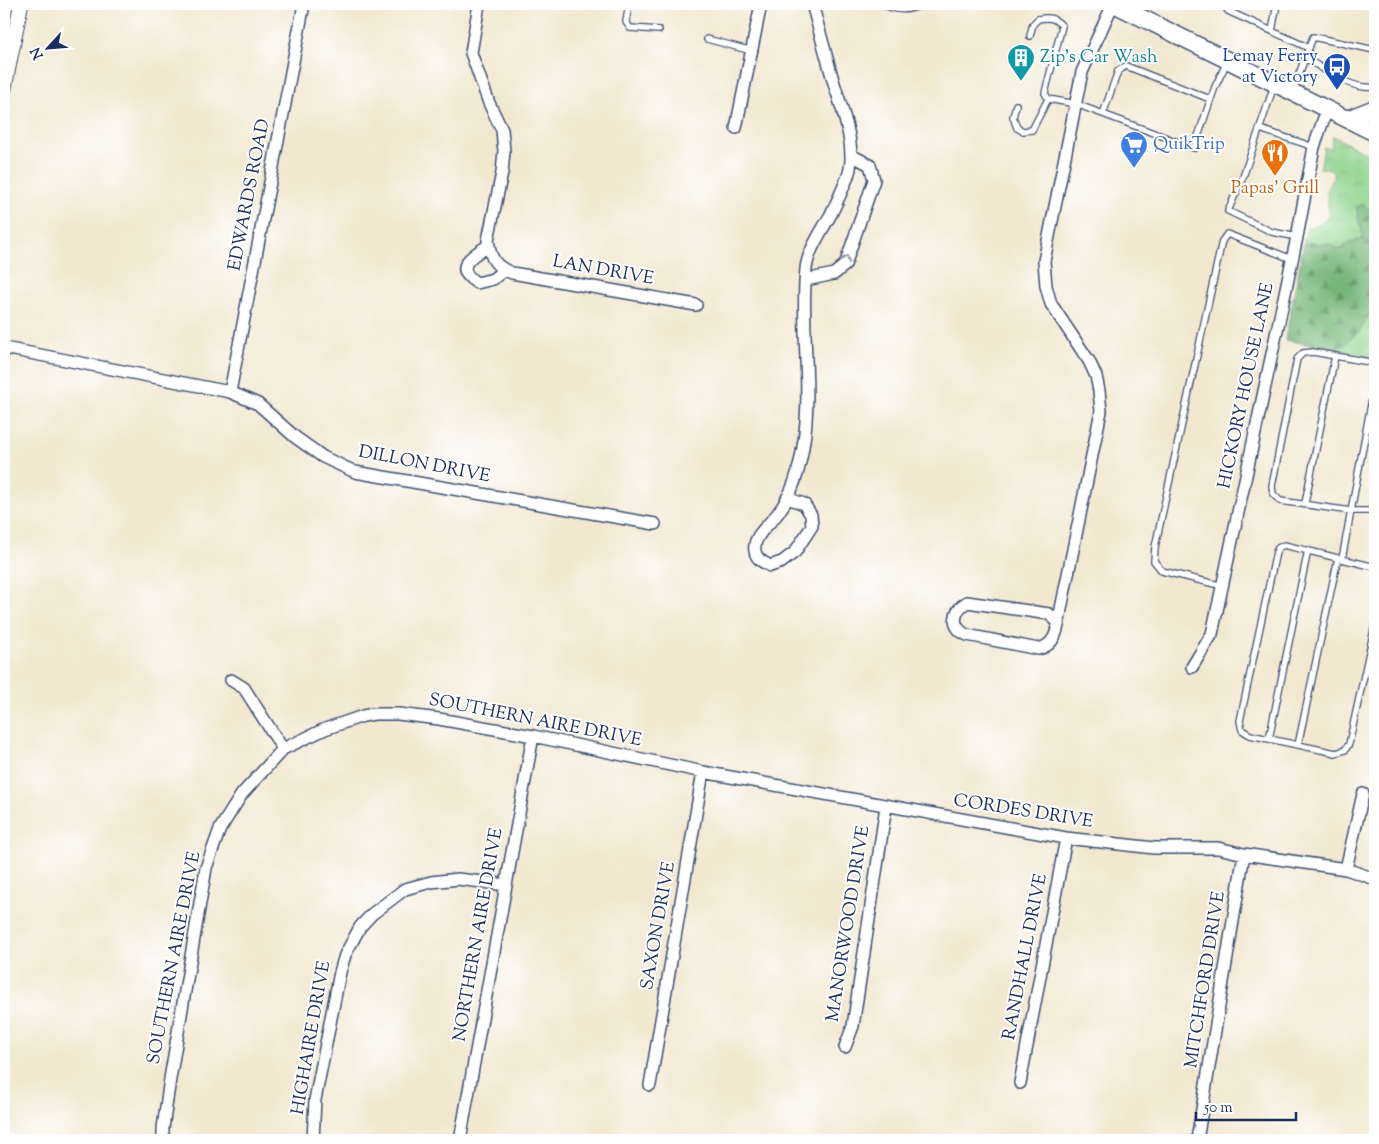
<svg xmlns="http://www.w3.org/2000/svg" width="1379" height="1144" font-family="'Sorts Mill Goudy',serif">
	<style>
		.grass { fill: url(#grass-tufts); stroke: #568276 }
		.forest { fill: url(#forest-firs); stroke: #48726c }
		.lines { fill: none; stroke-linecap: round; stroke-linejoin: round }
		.service-casing { stroke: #3b4b6f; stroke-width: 8 }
		.minor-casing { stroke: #3b4b6f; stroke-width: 14 }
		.tertiary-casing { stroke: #3b4b6f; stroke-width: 16 }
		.secondary-casing { stroke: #3b4b6f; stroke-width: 19 }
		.service { stroke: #fff; stroke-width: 5.5 }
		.minor { stroke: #fff; stroke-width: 11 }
		.tertiary { stroke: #fff; stroke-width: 14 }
		.secondary { stroke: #fff; stroke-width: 16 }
		.oneway { stroke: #8d97ae }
		.labels { text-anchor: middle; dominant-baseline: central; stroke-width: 4; stroke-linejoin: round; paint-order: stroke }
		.transit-label { font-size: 18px; fill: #164399; stroke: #fff; text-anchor: end }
		.culture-label { font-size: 18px; fill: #0d838f; stroke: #fff; text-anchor: start }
		.shop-label { font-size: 18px; fill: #366cbe; stroke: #fff; text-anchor: start }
		.food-label { font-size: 18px; fill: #c56008; stroke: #fff }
		.street-label { font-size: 18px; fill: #1b2f5e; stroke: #fff }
	</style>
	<defs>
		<pattern id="grass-tufts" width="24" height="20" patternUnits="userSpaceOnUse" patternTransform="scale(1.25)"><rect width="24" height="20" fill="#90d48e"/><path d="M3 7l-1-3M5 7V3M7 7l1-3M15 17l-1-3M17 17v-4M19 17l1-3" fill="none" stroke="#7cb67d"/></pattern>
		<pattern id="forest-firs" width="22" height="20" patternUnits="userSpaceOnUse" patternTransform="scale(1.25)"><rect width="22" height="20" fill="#74b679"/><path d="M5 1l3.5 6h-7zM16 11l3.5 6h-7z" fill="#5e9466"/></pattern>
	</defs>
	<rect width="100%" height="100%" fill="#fff"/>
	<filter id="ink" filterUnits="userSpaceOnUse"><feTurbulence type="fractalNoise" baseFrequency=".02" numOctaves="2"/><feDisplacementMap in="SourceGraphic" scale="10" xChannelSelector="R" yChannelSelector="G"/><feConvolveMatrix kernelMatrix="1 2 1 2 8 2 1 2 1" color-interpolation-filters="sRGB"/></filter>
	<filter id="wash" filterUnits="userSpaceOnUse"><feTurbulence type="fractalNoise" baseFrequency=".0096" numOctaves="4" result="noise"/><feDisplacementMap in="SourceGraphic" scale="20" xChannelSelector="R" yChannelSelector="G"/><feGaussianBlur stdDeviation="1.12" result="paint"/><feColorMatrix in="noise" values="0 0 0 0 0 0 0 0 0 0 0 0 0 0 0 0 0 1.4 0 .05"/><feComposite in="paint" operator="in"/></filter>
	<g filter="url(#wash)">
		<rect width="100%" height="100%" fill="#f2e8d0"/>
		<path class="grass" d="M1333,136L1375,158V215L1363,204L1357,219L1362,229L1363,239H1357L1343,249L1304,243L1307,228C1349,218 1313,200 1335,175C1331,169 1327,166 1320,169L1324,147L1331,149Z
			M1375,310V355L1373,357L1333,349L1345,344L1363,326L1365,319Z"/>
		<path class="forest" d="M1363,204L1375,215V310L1365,319L1363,326L1358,332L1345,344L1333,349L1285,340L1304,243L1330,244L1337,249H1343L1345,244L1363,239C1363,227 1357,219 1357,207Z"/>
	</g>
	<g filter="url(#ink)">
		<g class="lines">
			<defs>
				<path id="service" d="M629,4L626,22L630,28L659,30
					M882,4C896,11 909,12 922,4
					M1223,4L1228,11L1309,48
					M1272,31L1277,4
					M1030,36L1033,24L1038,19C1048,17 1054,17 1062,26L1045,93L1048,99L1076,104L1194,148L1215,87L1227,62
					M707,39L752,51
					M1305,58C1327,70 1349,90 1375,87
					M1274,86L1243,177L1228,211L1272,232L1297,237
					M1293,90L1313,37L1375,50
					M1016,105L1013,117L1017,128L1023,131L1032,130L1048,99
					M1103,114L1118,71L1126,66L1210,99
					M1260,129L1314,147
					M1375,363L1313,352L1303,353L1297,359L1272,486L1273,494L1280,501L1351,511L1375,383
					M1305,503L1335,356
					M1342,559L1351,511H1375
					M1375,567L1284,545L1278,548L1276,552L1240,721L1242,730L1250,735L1336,753L1345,750L1349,744L1375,625
					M1223,586L1162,571L1154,561L1155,547L1222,241L1227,234L1292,259
					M1269,739L1308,550
					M1298,745L1338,558"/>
				<path id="minor" d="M479,4L471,53L489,103L502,130L504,151L502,173L488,240C490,258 495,267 512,273L696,305
					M736,128L761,4
					M489,245C473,255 451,267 477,283L493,279L504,270
					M806,280L834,274L845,265L874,180L870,165L851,155
					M4,348L230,392L258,404L295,437L323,457L355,472L655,524
					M230,392L304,4
					M787,498L804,504L811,515L812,526L795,552L782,562L770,566C763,562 756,559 755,551C752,536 771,523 778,513C793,493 799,471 803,447C813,388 800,328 806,269C808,250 822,231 831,214C837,202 843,189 848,176C858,149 841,107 833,80C826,55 819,29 812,4
					M1058,622L1049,614L967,602C953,611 950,627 967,635L1038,649C1059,645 1058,622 1062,604L1101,411L1099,391L1096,376L1089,361L1051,304L1046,286L1044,261L1082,72L1113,4
					M1192,667L1212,634L1297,237L1314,147L1327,109
					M231,680L244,688L283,749
					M1346,869L1363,794
					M845,1047L853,1026L886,806
					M1020,1083L1066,838
					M650,1085L703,772
					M163,1140V1128L170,1079L206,868L220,829L242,794L283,749L325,729L363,716L374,714H398L439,719L533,736L703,772L1066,838L1154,848H1218L1244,854L1346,869L1375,879
					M313,1140L315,1100L340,972L345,955L360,927L372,914L405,889L431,882L458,879L506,885
					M460,1140L533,736
					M1197,1140L1244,854"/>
				<path id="tertiary" d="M4,90L21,4"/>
				<path id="secondary" d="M1114,4L1375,133
					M1347,119L1375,108"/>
			</defs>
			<use href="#service" class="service-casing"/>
			<use href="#minor" class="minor-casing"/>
			<use href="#tertiary" class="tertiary-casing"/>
			<use href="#secondary" class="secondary-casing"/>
			<use href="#service" class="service"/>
			<use href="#minor" class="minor"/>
			<use href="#tertiary" class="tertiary"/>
			<use href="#secondary" class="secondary"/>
		</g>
		<defs><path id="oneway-chevron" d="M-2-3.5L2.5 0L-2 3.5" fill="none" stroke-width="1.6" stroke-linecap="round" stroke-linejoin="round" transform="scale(1.25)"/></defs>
		<use class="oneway" href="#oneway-chevron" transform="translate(846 259) rotate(-66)"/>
	</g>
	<defs>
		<symbol id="building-pin" viewBox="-11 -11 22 30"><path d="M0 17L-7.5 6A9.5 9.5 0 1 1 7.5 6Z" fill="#0f9aa8" stroke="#fff"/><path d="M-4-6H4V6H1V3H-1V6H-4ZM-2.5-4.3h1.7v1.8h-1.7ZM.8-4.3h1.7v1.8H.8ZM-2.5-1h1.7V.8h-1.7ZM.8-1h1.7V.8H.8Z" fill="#fff"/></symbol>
		<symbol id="bus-pin" viewBox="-11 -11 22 30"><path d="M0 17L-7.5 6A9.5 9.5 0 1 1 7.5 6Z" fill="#1a4fb4" stroke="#fff"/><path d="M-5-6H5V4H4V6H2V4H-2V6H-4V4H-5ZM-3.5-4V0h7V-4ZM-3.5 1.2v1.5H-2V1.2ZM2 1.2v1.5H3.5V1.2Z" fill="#fff"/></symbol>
		<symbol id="supermarket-pin" viewBox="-11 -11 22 30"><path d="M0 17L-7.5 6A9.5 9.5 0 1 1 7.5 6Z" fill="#3f7fe0" stroke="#fff"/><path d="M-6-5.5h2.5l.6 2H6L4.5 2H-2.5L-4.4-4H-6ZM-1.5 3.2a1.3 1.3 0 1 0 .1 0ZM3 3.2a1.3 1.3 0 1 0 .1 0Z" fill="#fff"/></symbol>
		<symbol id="restaurant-pin" viewBox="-11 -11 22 30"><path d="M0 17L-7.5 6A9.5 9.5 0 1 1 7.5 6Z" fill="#e8710a" stroke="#fff"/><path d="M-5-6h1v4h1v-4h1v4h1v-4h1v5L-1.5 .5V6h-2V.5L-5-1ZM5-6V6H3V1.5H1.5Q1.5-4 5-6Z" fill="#fff"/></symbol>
	</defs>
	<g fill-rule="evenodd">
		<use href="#building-pin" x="1005" y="42" width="32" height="43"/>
		<use href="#bus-pin" x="1321" y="51" width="32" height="43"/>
		<use href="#supermarket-pin" x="1118" y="129" width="32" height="43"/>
		<use href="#restaurant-pin" x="1259" y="137" width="32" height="43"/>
	</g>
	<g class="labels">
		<g class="transit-label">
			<text x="1318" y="57">Lemay Ferry<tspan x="1318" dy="21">at Victory</tspan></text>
		</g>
		<g class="culture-label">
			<text x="1040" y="58">Zip’s Car Wash</text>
		</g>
		<g class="shop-label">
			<text x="1153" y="145">QuikTrip</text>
		</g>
		<g class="food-label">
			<text x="1275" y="189">Papas' Grill</text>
		</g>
		<g class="street-label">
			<text transform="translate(250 195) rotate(-79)">EDWARDS ROAD</text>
			<text transform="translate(603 271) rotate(10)">LAN DRIVE</text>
			<text transform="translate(1247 386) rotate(-78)">HICKORY HOUSE LANE</text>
			<text transform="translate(424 465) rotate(11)">DILLON DRIVE</text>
			<text transform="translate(535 721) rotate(11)">SOUTHERN AIRE DRIVE</text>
			<text transform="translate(1023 812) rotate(9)">CORDES DRIVE</text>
			<text transform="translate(849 924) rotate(-81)">MANORWOOD DRIVE</text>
			<text transform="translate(659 926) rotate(-80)">SAXON DRIVE</text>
			<text transform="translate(479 935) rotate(-80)">NORTHERN AIRE DRIVE</text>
			<text transform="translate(1026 957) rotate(-79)">RANDHALL DRIVE</text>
			<text transform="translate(175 958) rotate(-79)">SOUTHERN AIRE DRIVE</text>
			<text transform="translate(1206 980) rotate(-81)">MITCHFORD DRIVE</text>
			<text transform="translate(312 1038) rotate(-80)">HIGHAIRE DRIVE</text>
		</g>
	</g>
	<rect width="1379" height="1144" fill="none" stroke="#fff" stroke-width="20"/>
	<g transform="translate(48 48) rotate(244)" stroke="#ffffff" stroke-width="4" paint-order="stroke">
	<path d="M0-4L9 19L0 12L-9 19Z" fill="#1b2f5e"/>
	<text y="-8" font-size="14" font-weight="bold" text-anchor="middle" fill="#1b2f5e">N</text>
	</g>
	<path d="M1196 1112v8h100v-8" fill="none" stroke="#1b2f5e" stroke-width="2.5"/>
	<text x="1204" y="1112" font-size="15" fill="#1b2f5e" stroke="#ffffff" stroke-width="4" paint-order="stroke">50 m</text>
</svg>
